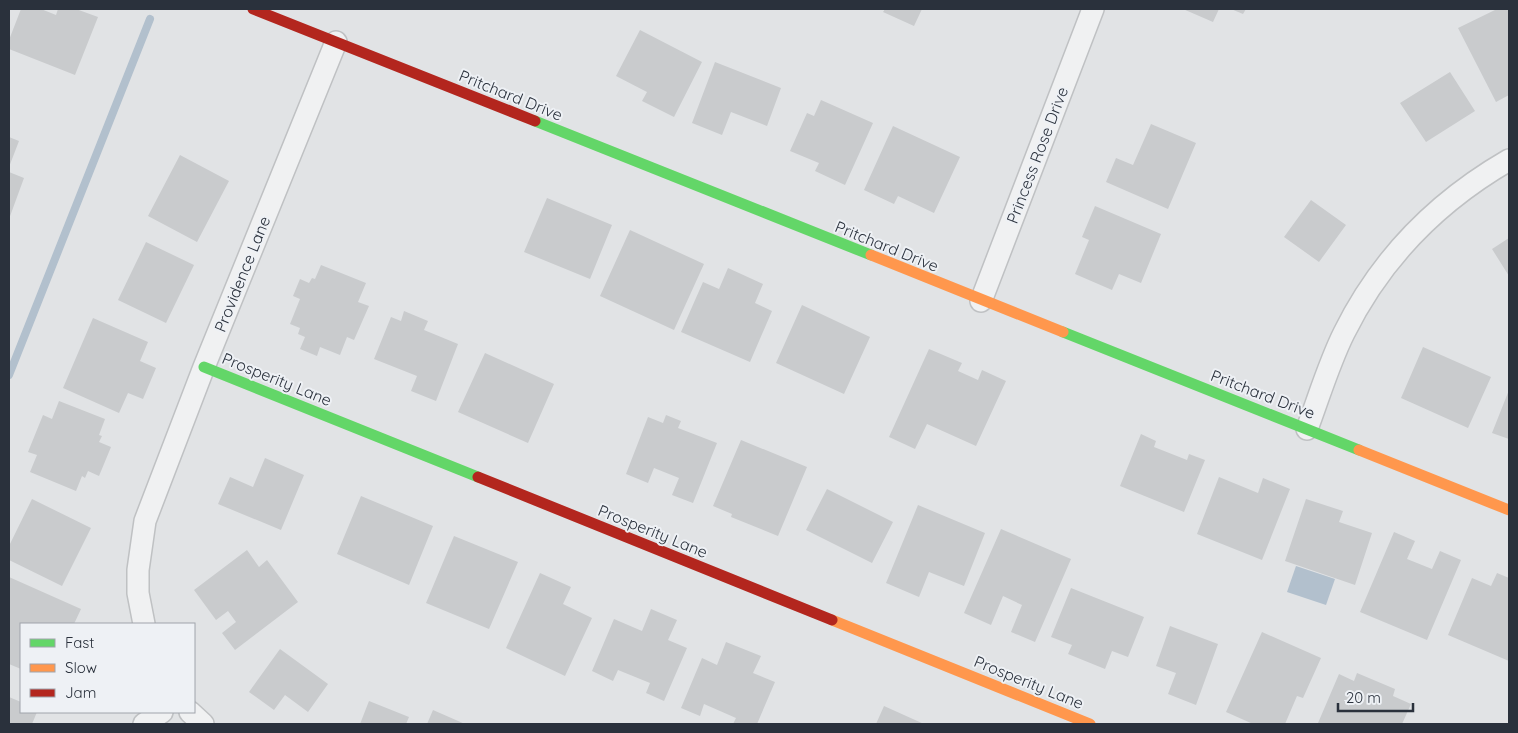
<svg xmlns="http://www.w3.org/2000/svg" width="1518" height="733" font-family="Quicksand,sans-serif">
	<style>
		.water { fill: #b2c0cd }
		.lines { fill: none; stroke-linecap: round; stroke-linejoin: round }
		.stream { stroke: #b2c0cd; stroke-width: 8 }
		.building { fill: #c9cbcd }
		.street-casing { stroke: #bfc1c3; stroke-width: 24 }
		.street { stroke: #f0f1f2; stroke-width: 21 }
		.fast { stroke: #63d668; stroke-width: 11 }
		.slow { stroke: #ff974d; stroke-width: 11 }
		.jam { stroke: #b3261e; stroke-width: 11 }
		.labels { text-anchor: middle; dominant-baseline: central; stroke-width: 4; stroke-linejoin: round; paint-order: stroke }
		.street-label { font-size: 16px; fill: #2a313c; stroke: #eef1f5 }
	</style>
	<rect width="100%" height="100%" fill="#e1e3e5"/>
	<path class="water" d="M1296,566L1335,579L1326,605L1287,592Z"/>
	<g class="lines">
		<path class="stream" d="M9,375L150,19"/>
	</g>
	<path class="building" d="M21,9H41L56,15L58,9H76L98,17L75,75L9,49V40Z
		M885,9H922L914,26L883,12Z
		M1183,9H1219L1213,22Z
		M1231,9H1246L1243,14Z
		M1497,9H1509V95L1496,102L1458,28Z
		M640,30L702,62L674,117L642,101L647,92L616,76Z
		M715,62L781,88L767,126L731,112L722,135L692,123Z
		M1450,72L1475,111L1426,142L1400,103Z
		M821,100L873,123L845,185L815,171L819,163L790,151L807,113L814,116Z
		M1151,124L1196,143L1168,209L1106,182L1116,158L1133,165Z
		M893,126L960,157L934,213L898,196L894,204L864,190Z
		M9,137L19,141L9,167Z
		M180,155L229,181L197,242L148,216Z
		M9,172L24,178L9,219Z
		M547,198L612,225L590,279L524,252Z
		M1311,200L1346,225L1319,262L1284,237Z
		M1095,206L1161,234L1141,283L1119,274L1112,290L1075,274L1089,240L1082,237Z
		M630,230L704,264L674,330L600,296Z
		M1509,238V276L1492,249Z
		M146,242L194,265L166,323L118,300Z
		M321,265L366,283L358,302L369,306L354,340L347,337L340,355L320,347L317,356L300,349L305,337L298,334L300,328L290,324L300,299L293,296L300,279L309,283L312,278L315,279Z
		M728,268L763,284L755,303L772,311L750,362L681,332L703,282L719,289Z
		M802,305L870,337L844,394L776,363Z
		M404,311L428,321L424,330L458,344L436,401L411,391L417,376L374,359L391,317L401,321Z
		M93,318L148,342L140,361L156,368L143,399L128,393L119,413L63,388Z
		M1423,347L1491,377L1468,428L1401,398Z
		M929,349L962,363L958,371L978,380L982,370L1006,381L976,446L927,424L915,449L889,437Z
		M485,353L554,384L528,443L458,412Z
		M1509,390V439L1492,433Z
		M59,401L105,419L99,435L102,436L99,442L111,447L99,476L88,471L85,478L82,476L76,491L30,472L37,455L28,452L43,415L52,419Z
		M666,415L681,421L678,428L717,443L693,503L672,495L679,478L654,468L648,483L626,474L648,417L663,423Z
		M1141,434L1156,441L1154,447L1187,460L1189,454L1205,460L1184,512L1120,486Z
		M741,440L807,467L778,536L731,517L732,514L713,506Z
		M265,458L304,475L281,530L218,504L230,477L253,487Z
		M1219,477L1258,493L1263,478L1290,489L1262,560L1197,534Z
		M827,489L893,522L872,563L806,530Z
		M361,496L433,526L409,585L337,554Z
		M32,499L91,528L62,586L9,560V546Z
		M1306,499L1343,511L1339,522L1372,533L1355,585L1285,561Z
		M918,505L985,533L964,586L929,572L919,597L886,583Z
		M1001,529L1071,559L1035,642L1011,632L1022,605L1003,596L991,625L964,613Z
		M1394,532L1415,541L1407,559L1432,569L1440,551L1461,560L1427,640L1360,612Z
		M454,536L518,562L489,629L426,603Z
		M247,550L259,567L267,560L298,602L235,650L222,633L236,622L228,611L216,620L194,590Z
		M540,573L571,587L563,604L592,618L565,676L506,648Z
		M1497,573L1509,578V661L1448,635L1472,578L1491,586Z
		M9,577L81,609L74,624H21V669L9,664Z
		M1071,588L1144,617L1128,657L1112,651L1105,669L1068,654L1072,645L1051,637Z
		M651,609L677,620L668,640L687,648L664,701L646,693L650,683L618,670L613,681L592,671L614,619L642,631Z
		M1170,626L1218,644L1196,705L1168,694L1176,673L1156,666Z
		M1262,632L1321,658L1303,698L1297,696L1285,724H1253L1226,712Z
		M726,642L761,656L753,673L775,682L757,724H733L736,718L704,704L700,716L681,708L702,658L717,665Z
		M280,649L328,684L308,712L285,695L274,710L249,692Z
		M1357,673L1395,689L1393,696L1411,704L1402,724L1318,723L1339,674L1354,681Z
		M9,697L21,702V712H37L32,724H9Z
		M369,701L409,717L406,724H360Z
		M884,706L924,724H876Z
		M433,710L465,724H427Z"/>
	<g class="lines">
		<defs>
			<path id="street" d="M981,301L1093,9
				M1307,429C1319,397 1329,363 1344,333C1381,258 1438,201 1509,160
				M144,624L138,593V570L145,521L204,367L336,42
				M190,712L203,724
				M144,724L162,712"/>
		</defs>
		<use href="#street" class="street-casing"/>
		<use href="#street" class="street"/>
		<path class="fast" d="M535,121L871,255
			M1063,332L1359,450
			M204,367L478,477"/>
		<path class="slow" d="M871,255L1063,332
			M1359,450L1509,510
			M832,620L1090,724"/>
		<path class="jam" d="M253,9L535,121
			M478,477L832,620"/>
	</g>
	<g class="labels">
		<g class="street-label">
			<text transform="translate(511 95) rotate(22)">Pritchard Drive</text>
			<text transform="translate(1037 155) rotate(-69)">Princess Rose Drive</text>
			<text transform="translate(887 246) rotate(22)">Pritchard Drive</text>
			<text transform="translate(242 274) rotate(-68)">Providence Lane</text>
			<text transform="translate(277 379) rotate(22)">Prosperity Lane</text>
			<text transform="translate(1263 394) rotate(21)">Pritchard Drive</text>
			<text transform="translate(653 531) rotate(22)">Prosperity Lane</text>
			<text transform="translate(1029 682) rotate(22)">Prosperity Lane</text>
		</g>
	</g>
	<rect width="1518" height="733" fill="none" stroke="#2a313c" stroke-width="20"/>
	<rect x="20" y="623" width="175" height="90" fill="#eef1f5" stroke="#a0a4ab"/>
	<rect x="30" y="639" width="25" height="8" fill="#63d668" stroke="#a0a4ab"/>
	<text x="65" y="648" font-size="15" fill="#2a313c">Fast</text>
	<rect x="30" y="664" width="25" height="8" fill="#ff974d" stroke="#a0a4ab"/>
	<text x="65" y="673" font-size="15" fill="#2a313c">Slow</text>
	<rect x="30" y="689" width="25" height="8" fill="#b3261e" stroke="#a0a4ab"/>
	<text x="65" y="698" font-size="15" fill="#2a313c">Jam</text>
	<path d="M1338 703v8h75v-8" fill="none" stroke="#2a313c" stroke-width="2.5"/>
	<text x="1346" y="703" font-size="15" fill="#2a313c" stroke="#eef1f5" stroke-width="4" paint-order="stroke">20 m</text>
</svg>
